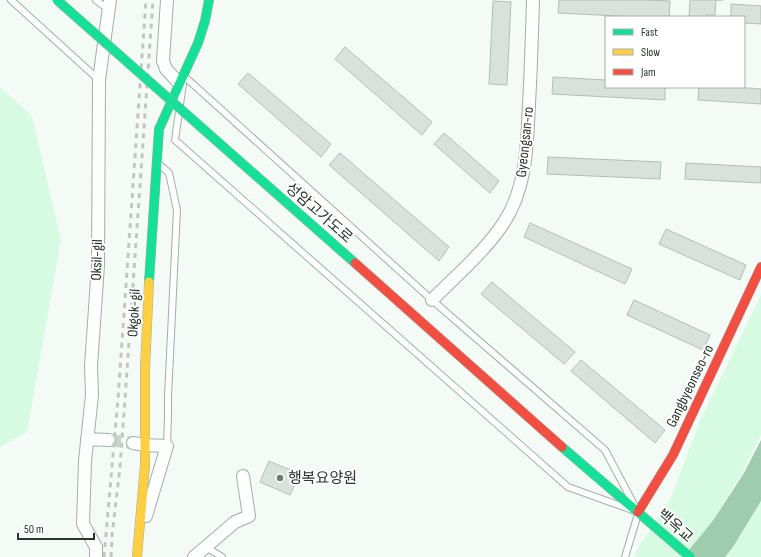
<svg xmlns="http://www.w3.org/2000/svg" width="761" height="557" font-family="'Sofia Sans Condensed','Noto Sans KR',sans-serif">
	<style>
		.green { fill: #d7fae3 }
		.water { fill: #9fcbae }
		.building { fill: #d8e2db; stroke: #b4bdb7 }
		.lines { fill: none; stroke-linecap: round; stroke-linejoin: round }
		.street-tunnel { stroke: #cbd3ce; stroke-width: 12; stroke-dasharray: 12 6; stroke-linecap: butt }
		.lane-casing { stroke: #a4ada7; stroke-width: 8 }
		.street-casing { stroke: #a4ada7; stroke-width: 14 }
		.fast-casing { stroke: #a4ada7; stroke-width: 10 }
		.slow-casing { stroke: #a4ada7; stroke-width: 10 }
		.jam-casing { stroke: #a4ada7; stroke-width: 10 }
		.lane { stroke: #fdfefe; stroke-width: 6 }
		.street { stroke: #fdfefe; stroke-width: 12 }
		.fast { stroke: #16e098; stroke-width: 9 }
		.slow { stroke: #ffcf43; stroke-width: 9 }
		.jam { stroke: #f24e42; stroke-width: 9 }
		.rail { stroke: #c3c5c3; stroke-width: 3; stroke-dasharray: 5 5; stroke-linecap: butt }
		.fast-bridge-casing { stroke: #a4ada7; stroke-width: 10; stroke-linecap: butt }
		.jam-bridge-casing { stroke: #a4ada7; stroke-width: 10; stroke-linecap: butt }
		.fast-bridge { stroke: #16e098; stroke-width: 9 }
		.jam-bridge { stroke: #f24e42; stroke-width: 9 }
		.poi-dot { fill: #6f7a73; stroke: #fff; stroke-width: 1.5 }
		.labels { text-anchor: middle; dominant-baseline: central; stroke-width: 4; stroke-linejoin: round; paint-order: stroke }
		.street-label { font-size: 15px; fill: #28352c; stroke: #fff }
		.poi-label { font-size: 15px; fill: #28352c; stroke: #fff; text-anchor: start }
	</style>
	<rect width="100%" height="100%" fill="#f4fbf6"/>
	<path class="green" d="M0,87L32,116L61,240L27,432L0,447Z
		M761,295V435L740,476L712,522L683,557H634L638,548L670,500L699,423Z
		M761,501V557H724L740,536Z"/>
	<path class="water" d="M761,440V501L733,547L725,557H683L712,522L744,473Z"/>
	<path class="building" d="M559,0H646L670,1L669,17H638L558,13Z
		M690,0H723H716L715,15H706V17H689Z
		M493,1L511,2L507,85L489,84Z
		M731,4L761,6V24L744,23V17H731Z
		M345,47L432,122L422,135L335,59Z
		M248,73L331,144L321,157L238,84Z
		M553,77L606,80V87H665V100L552,94Z
		M699,87H735L761,89V104L698,100Z
		M444,133L499,181L490,193L434,144Z
		M340,153L449,247L439,261L329,165Z
		M548,157L661,162L660,179L547,174Z
		M686,163L761,167V183L685,179Z
		M530,223L632,269L625,284L524,237Z
		M666,229L746,265L740,280L659,244Z
		M492,282L575,352L564,364L481,294Z
		M634,300L710,335L703,350L627,315Z
		M581,360L665,430L655,443L571,371Z
		M269,461L300,474L290,495L260,482Z"/>
	<g class="lines">
		<path class="street-tunnel" d="M109,440L133,443"/>
		<defs>
			<path id="lane" d="M11,0L99,80
				M96,0L109,10
				M184,76L432,300L605,450L638,512L568,487L175,140Z
				M160,165L169,173L177,210L168,396V415L167,446
				M206,547L222,557
				M625,557L638,514"/>
			<path id="street" d="M167,0L163,61L166,69L180,84
				M432,300C456,276 484,252 503,224C527,188 527,145 529,104C531,69 532,35 533,0
				M87,439L109,440
				M133,443L144,445L167,446L146,516
				M96,557V547L83,524L85,461L92,395L91,366L98,265L99,80L110,0
				M194,557L235,522L249,516L243,476"/>
			<path id="fast" d="M149,282L159,129L198,43L205,21L209,0
				M562,447L690,557"/>
			<path id="slow" d="M137,557L145,465V368L149,282"/>
			<path id="jam" d="M638,512L673,455L761,267"/>
		</defs>
		<use href="#lane" class="lane-casing"/>
		<use href="#street" class="street-casing"/>
		<use href="#fast" class="fast-casing"/>
		<use href="#slow" class="slow-casing"/>
		<use href="#jam" class="jam-casing"/>
		<use href="#lane" class="lane"/>
		<use href="#street" class="street"/>
		<use href="#fast" class="fast"/>
		<use href="#slow" class="slow"/>
		<use href="#jam" class="jam"/>
		<path class="rail" d="M104,557L118,399L146,0
			M111,557L112,536L120,467L125,399L153,0"/>
		<defs>
			<path id="fast-bridge" d="M57,0L355,263"/>
			<path id="jam-bridge" d="M355,263L562,447"/>
		</defs>
		<use href="#fast-bridge" class="fast-bridge-casing"/>
		<use href="#jam-bridge" class="jam-bridge-casing"/>
		<use href="#fast-bridge" class="fast-bridge"/>
		<use href="#jam-bridge" class="jam-bridge"/>
	</g>
	<circle class="poi-dot" cx="280" cy="478" r="4"/>
	<g class="labels">
		<g class="street-label">
			<text transform="translate(525 142) rotate(-84)">Gyeongsan-ro</text>
			<text transform="translate(319 213) rotate(41)">성암고가도로</text>
			<text transform="translate(97 260) rotate(-88)">Oksil-gil</text>
			<text transform="translate(134 313) rotate(-87)">Okgok-gil</text>
			<text transform="translate(690 386) rotate(-64)">Gangbyeonseo-ro</text>
			<text transform="translate(675 526) rotate(41)">백옥교</text>
		</g>
		<g class="poi-label">
			<text x="288" y="478">행복요양원</text>
		</g>
	</g>
	<rect x="605" y="16" width="140" height="72" fill="#ffffff" stroke="#a9aeab"/>
	<rect x="613" y="29" width="20" height="6" fill="#16e098" stroke="#a9aeab"/>
	<text x="641" y="36" font-size="12" fill="#28352c">Fast</text>
	<rect x="613" y="49" width="20" height="6" fill="#ffcf43" stroke="#a9aeab"/>
	<text x="641" y="56" font-size="12" fill="#28352c">Slow</text>
	<rect x="613" y="69" width="20" height="6" fill="#f24e42" stroke="#a9aeab"/>
	<text x="641" y="76" font-size="12" fill="#28352c">Jam</text>
	<path d="M18 533v6h76v-6" fill="none" stroke="#28352c" stroke-width="2"/>
	<text x="24" y="533" font-size="12" fill="#28352c" stroke="#ffffff" stroke-width="3" paint-order="stroke">50 m</text>
</svg>
